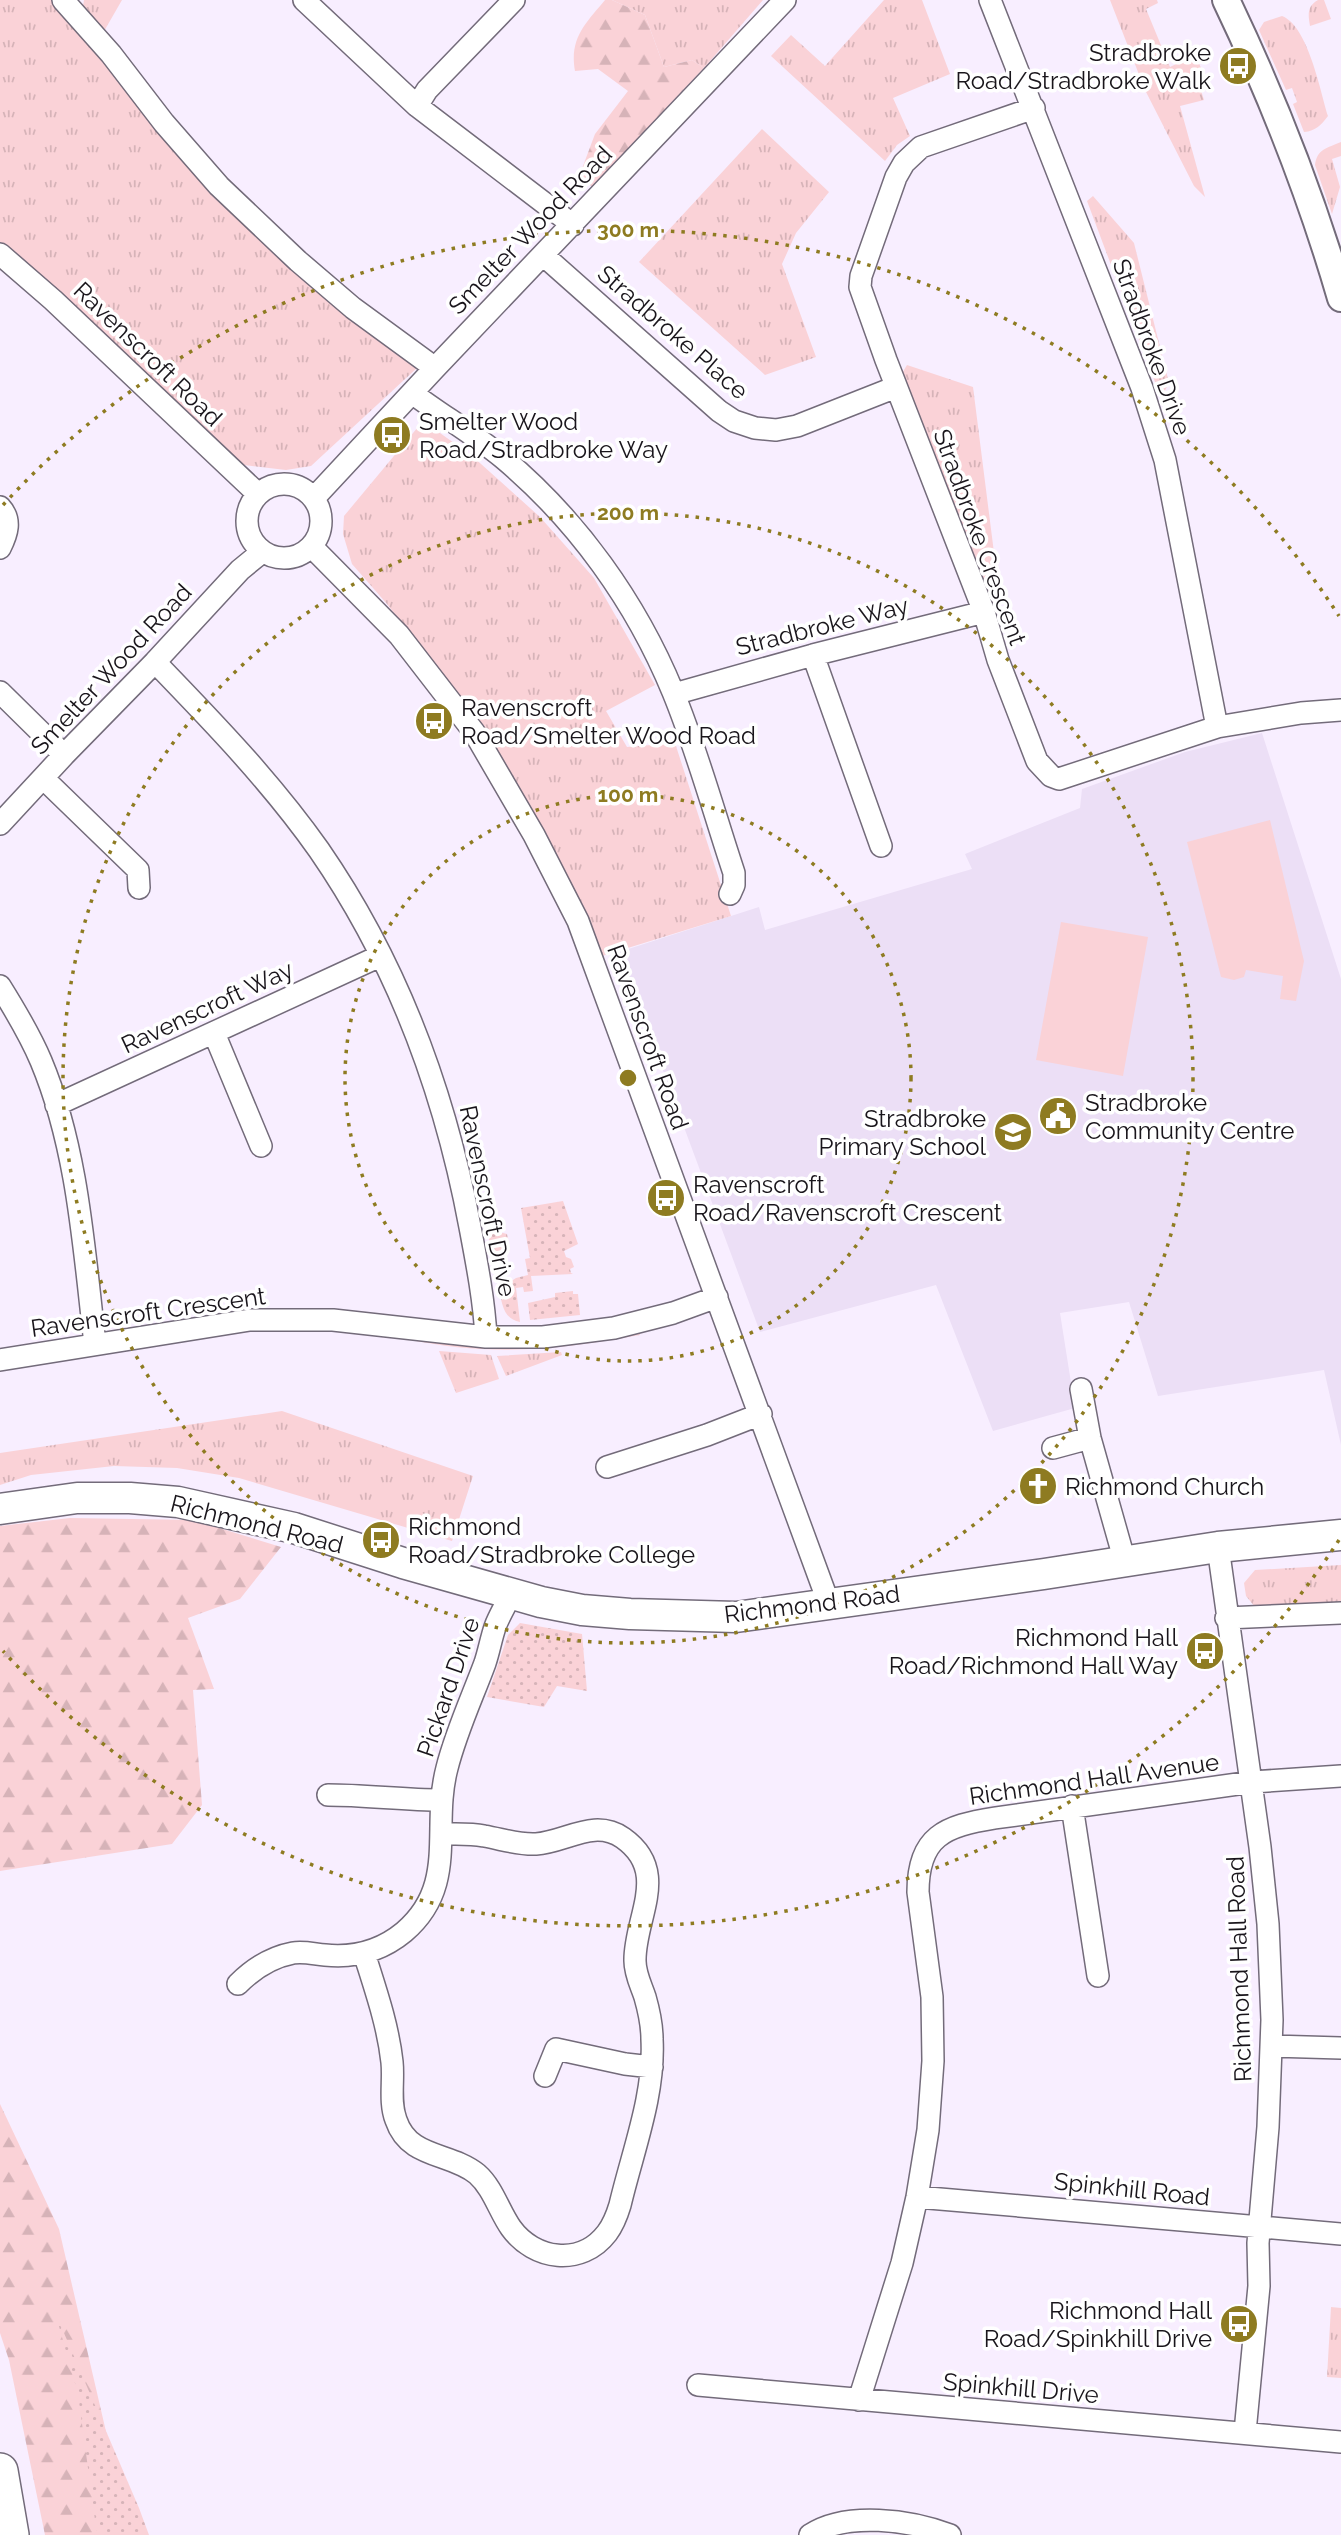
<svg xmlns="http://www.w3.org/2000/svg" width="1341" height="2535" font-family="Raleway,sans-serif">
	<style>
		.built { fill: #ecdff6 }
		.grass { fill: url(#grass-tufts) }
		.forest { fill: url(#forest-firs) }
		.park { fill: url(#park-dots) }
		.pitch { fill: #fad2d7 }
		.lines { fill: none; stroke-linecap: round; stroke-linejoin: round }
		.minor-casing { stroke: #736b7a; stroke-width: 24 }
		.tertiary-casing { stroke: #736b7a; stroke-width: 30 }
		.secondary-casing { stroke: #736b7a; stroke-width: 33 }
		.trunk-casing { stroke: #736b7a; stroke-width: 38 }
		.minor { stroke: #fff; stroke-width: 21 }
		.tertiary { stroke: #fff; stroke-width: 26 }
		.secondary { stroke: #fff; stroke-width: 30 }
		.trunk { stroke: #fff; stroke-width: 35 }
		.ring { fill: none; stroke: #8e7b21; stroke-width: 3.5; stroke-dasharray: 3.5 7 }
		.labels { text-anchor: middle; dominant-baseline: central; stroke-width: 7; stroke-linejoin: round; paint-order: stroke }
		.poi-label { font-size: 24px; fill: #19151b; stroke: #fff; text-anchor: start }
		.street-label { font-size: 24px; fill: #19151b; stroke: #fff }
		.centre { fill: #8e7b21; stroke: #fff; stroke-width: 3.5 }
		.ring-label { font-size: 21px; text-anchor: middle; font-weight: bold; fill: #8e7b21; stroke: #fff; stroke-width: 7; stroke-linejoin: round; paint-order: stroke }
	</style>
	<defs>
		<pattern id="grass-tufts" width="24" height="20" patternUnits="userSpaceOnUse" patternTransform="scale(1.75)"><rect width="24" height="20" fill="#fad2d7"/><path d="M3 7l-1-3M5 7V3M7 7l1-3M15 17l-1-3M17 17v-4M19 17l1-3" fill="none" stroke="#d6b3b8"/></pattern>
		<pattern id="forest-firs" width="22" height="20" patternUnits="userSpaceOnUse" patternTransform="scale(1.75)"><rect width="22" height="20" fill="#fad2d7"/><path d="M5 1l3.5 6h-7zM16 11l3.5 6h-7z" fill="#d6b3b8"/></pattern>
		<pattern id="park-dots" width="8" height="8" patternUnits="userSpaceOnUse" patternTransform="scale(1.75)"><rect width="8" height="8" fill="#fad2d7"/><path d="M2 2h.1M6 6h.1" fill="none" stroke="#d6b3b8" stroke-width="1.8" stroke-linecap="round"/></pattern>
	</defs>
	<rect width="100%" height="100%" fill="#f8eeff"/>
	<path class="built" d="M1262,733L1341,979V1445L1324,1370L1158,1396L1129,1302L1060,1313L1075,1408L993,1431L936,1285L760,1332L619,952L759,907L765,930L972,869L965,854L1080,808L1082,789L1185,752Z"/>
	<path class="grass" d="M0,0H51L175,149L288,264L417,368L311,466L286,470L244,465L53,288L0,248Z
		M84,0H122L103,33L83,6Z
		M612,0H763L704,68L692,60L664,67L645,15Z
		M884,0H922L950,74L893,98L910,136L897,145L885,161L771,56L791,35L825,66Z
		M1110,0H1157L1158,3L1146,9L1170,67L1195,55L1203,72L1196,75L1204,100L1180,106L1205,197L1194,186L1145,90Z
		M1318,0H1324L1331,19L1310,26C1308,15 1307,6 1318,0Z
		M1282,16C1308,26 1320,90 1328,116C1321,125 1316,131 1304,132L1293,104L1297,102L1292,88L1286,90L1259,30L1264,22Z
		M762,129L829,192L796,233L782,264L816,357L765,375L639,262Z
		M1341,142V156L1332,159L1340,187L1332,214L1315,165C1317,149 1327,148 1341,142Z
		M1093,196L1134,243L1169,383L1161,398L1087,201Z
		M907,365L973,387L1001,608L994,620L901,375Z
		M423,421L471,455L540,517L594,578L655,685L606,711L627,747L675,743L731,916L602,956L552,850L481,726L387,604L352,564L343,534L344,516Z
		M639,1329L640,1335C557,1350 490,1357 407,1339V1336Z
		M439,1351L491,1355L499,1379L456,1393Z
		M561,1352L562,1355L506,1376L497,1356Z
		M282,1411L473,1476L452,1541L239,1478L177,1468L114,1466L31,1475L0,1485V1453Z
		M1341,1565V1607H1255L1246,1596L1244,1583L1255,1570Z
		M1331,2307L1341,2308V2378L1327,2377Z"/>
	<path class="forest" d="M605,0H612L645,15L664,67L692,60L704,68L592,187L580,174L595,134L628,91L598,69L575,71C569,38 586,23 605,0Z
		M70,1518L193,1520L281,1547L240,1599L188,1618L214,1689L193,1690L202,1805L172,1844L0,1871V1526Z
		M0,2104L59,2229L130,2535H45L9,2360L0,2333Z"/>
	<path class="park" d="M563,1201L578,1244L564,1251L566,1257L571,1259L574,1267L570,1269L571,1273L573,1274L531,1276L533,1291L524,1292L523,1287L516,1288L520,1322C503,1319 502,1303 499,1289L516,1278L528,1275L525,1259L530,1258L521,1208Z
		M491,1230L507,1234L510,1250L493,1262L488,1233Z
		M573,1291V1294H578L580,1315L530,1320L528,1303L555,1297V1293Z
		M520,1623L582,1634L587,1691L557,1686L544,1707L487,1697L508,1635Z
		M55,2312L139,2508L149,2535H97L78,2394Z"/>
	<path class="pitch" d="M1270,820L1304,961L1296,1001L1280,999L1283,976L1246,970L1244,977L1234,980L1221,977L1187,842Z
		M1061,922L1148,937L1123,1076L1036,1060Z"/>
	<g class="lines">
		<defs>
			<path id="minor" d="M63,0L111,54L164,123L219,186L298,261L353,308L435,368
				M304,0L417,106L573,225
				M990,0L1142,388L1165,460L1217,727
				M417,106L427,90L514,0
				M1034,108L921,147L904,163L896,177L861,276L860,287L886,360L984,612L998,660L1037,761L1051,776L1059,779L1217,727L1301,713L1341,710
				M0,254L53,300L258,494
				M543,255L719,411L734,421L755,428L776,430L797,426L896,387
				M412,393C441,415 474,434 503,458C577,520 636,602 673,692C697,750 714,813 734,873V885L730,894
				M247 521a37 37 0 1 1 74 0a37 37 0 1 1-74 0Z
				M314,498L435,368L785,0
				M0,507C12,520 7,534 0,548
				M312,547L399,635L474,732L534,835L578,921L829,1604
				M813,655L881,846
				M155,662C213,722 271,782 319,850C397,963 445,1093 470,1227C477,1264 484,1300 486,1337
				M0,692L64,755
				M674,694L813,655L984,612
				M43,778L138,870L139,888
				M0,824L64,755L155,662L240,570L262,552
				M0,986C15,1010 30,1035 41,1061C78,1149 84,1250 95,1344
				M214,1033L261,1146
				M56,1105L380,956
				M0,1360L250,1320H333L486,1337H543L614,1328L673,1313L717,1297
				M1081,1389L1090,1438L1125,1562
				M1053,1448L1090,1438
				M607,1467L707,1435L761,1414
				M1218,1547L1260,1847L1268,1924L1272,2020L1268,2127L1258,2243L1259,2286L1245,2432
				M1226,1618L1341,1613
				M328,1795C366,1795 403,1800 442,1800
				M1072,1806L1098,1976
				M364,1953C375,1988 388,2025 392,2062C394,2081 389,2102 396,2120C409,2159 450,2152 477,2174C493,2188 499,2211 511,2228C534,2260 581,2267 607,2233C613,2225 617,2215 620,2205C633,2150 655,2095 652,2039C652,2024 649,2011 645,1997C641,1985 635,1974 635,1961C634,1918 671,1872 623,1838C594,1818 566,1842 536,1844C518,1845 502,1839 484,1836C470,1833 456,1834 442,1834
				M238,1984C253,1969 272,1957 293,1953C303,1951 314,1954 325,1955C354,1958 381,1951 404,1932C459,1885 431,1828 447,1768C456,1732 472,1698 485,1663C489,1651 491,1639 495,1627C499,1616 506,1605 511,1594
				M1272,2046L1341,2048
				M545,2076L556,2049L625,2064L652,2067
				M917,2197L1341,2234
				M698,2385L1341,2442
				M859,2400L902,2263L917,2197L928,2130L933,2061L932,1997L918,1892C918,1836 945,1826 995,1818L1252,1782L1341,1776
				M810,2535C846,2511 911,2520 950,2535"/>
			<path id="tertiary" d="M1226,0C1272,96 1311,195 1341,298"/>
			<path id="secondary" d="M0,1509L77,1498H130L178,1502L294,1528L403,1563L541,1602L582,1610L630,1614L736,1617L1044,1574L1218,1547L1341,1535"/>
			<path id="trunk" d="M0,2471L11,2535"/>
		</defs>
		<use href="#minor" class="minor-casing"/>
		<use href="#tertiary" class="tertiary-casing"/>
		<use href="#secondary" class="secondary-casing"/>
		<use href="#trunk" class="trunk-casing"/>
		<use href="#minor" class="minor"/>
		<use href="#tertiary" class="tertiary"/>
		<use href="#secondary" class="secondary"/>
		<use href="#trunk" class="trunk"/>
	</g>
	<g class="ring">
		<circle cx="628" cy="1078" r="283"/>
		<circle cx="628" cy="1078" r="565"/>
		<path d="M1339 1540A848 848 0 0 1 3 1651M3 505A848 848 0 0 1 1339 616"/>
	</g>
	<defs>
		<symbol id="bus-disc" viewBox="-11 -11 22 22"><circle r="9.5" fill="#8e7b21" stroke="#fff"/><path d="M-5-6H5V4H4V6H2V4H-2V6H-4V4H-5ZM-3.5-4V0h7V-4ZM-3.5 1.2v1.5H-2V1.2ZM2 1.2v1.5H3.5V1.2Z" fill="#fff"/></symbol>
		<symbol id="civic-disc" viewBox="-11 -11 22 22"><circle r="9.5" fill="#8e7b21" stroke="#fff"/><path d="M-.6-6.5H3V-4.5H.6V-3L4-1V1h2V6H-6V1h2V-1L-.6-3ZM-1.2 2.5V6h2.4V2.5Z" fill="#fff"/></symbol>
		<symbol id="school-disc" viewBox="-11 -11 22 22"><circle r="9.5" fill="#8e7b21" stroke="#fff"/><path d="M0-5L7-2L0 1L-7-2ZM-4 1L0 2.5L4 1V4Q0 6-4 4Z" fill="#fff"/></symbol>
		<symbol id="church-disc" viewBox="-11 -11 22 22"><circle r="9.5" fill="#8e7b21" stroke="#fff"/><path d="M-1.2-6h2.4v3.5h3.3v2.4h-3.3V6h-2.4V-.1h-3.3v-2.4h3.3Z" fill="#fff"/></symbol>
	</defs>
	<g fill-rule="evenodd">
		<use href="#bus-disc" x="1216" y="44" width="44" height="44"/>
		<use href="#bus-disc" x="370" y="413" width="44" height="44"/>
		<use href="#bus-disc" x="412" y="699" width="44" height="44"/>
		<use href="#civic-disc" x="1036" y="1094" width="44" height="44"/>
		<use href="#school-disc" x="991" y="1110" width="44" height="44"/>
		<use href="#bus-disc" x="644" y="1176" width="44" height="44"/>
		<use href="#church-disc" x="1016" y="1464" width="44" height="44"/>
		<use href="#bus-disc" x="359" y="1518" width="44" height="44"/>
		<use href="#bus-disc" x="1183" y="1629" width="44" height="44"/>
		<use href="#bus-disc" x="1217" y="2302" width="44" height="44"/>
	</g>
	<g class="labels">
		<g class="poi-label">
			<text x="1211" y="52" text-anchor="end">Stradbroke<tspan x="1211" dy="28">Road/Stradbroke Walk</tspan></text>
			<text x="419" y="421">Smelter Wood<tspan x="419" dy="28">Road/Stradbroke Way</tspan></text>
			<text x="461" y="707">Ravenscroft<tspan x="461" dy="28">Road/Smelter Wood Road</tspan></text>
			<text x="1085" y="1102">Stradbroke<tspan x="1085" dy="28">Community Centre</tspan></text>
			<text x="986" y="1118" text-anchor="end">Stradbroke<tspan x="986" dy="28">Primary School</tspan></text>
			<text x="693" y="1184">Ravenscroft<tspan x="693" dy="28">Road/Ravenscroft Crescent</tspan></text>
			<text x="1065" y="1486">Richmond Church</text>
			<text x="408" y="1526">Richmond<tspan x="408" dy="28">Road/Stradbroke College</tspan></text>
			<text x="1178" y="1637" text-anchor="end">Richmond Hall<tspan x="1178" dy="28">Road/Richmond Hall Way</tspan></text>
			<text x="1212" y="2310" text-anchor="end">Richmond Hall<tspan x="1212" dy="28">Road/Spinkhill Drive</tspan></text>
		</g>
		<g class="street-label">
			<text transform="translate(530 230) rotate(-46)">Smelter Wood Road</text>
			<text transform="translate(673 332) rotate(41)">Stradbroke Place</text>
			<text transform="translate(1152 347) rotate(70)">Stradbroke Drive</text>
			<text transform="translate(148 354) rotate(44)">Ravenscroft Road</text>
			<text transform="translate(980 537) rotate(70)">Stradbroke Crescent</text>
			<text transform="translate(822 626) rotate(-14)">Stradbroke Way</text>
			<text transform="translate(111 669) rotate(-47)">Smelter Wood Road</text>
			<text transform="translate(207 1007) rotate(-25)">Ravenscroft Way</text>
			<text transform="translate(648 1037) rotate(70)">Ravenscroft Road</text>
			<text transform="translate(488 1201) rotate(78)">Ravenscroft Drive</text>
			<text transform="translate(148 1312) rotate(-8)">Ravenscroft Crescent</text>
			<text transform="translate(257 1524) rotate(14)">Richmond Road</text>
			<text transform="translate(812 1604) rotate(-7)">Richmond Road</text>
			<text transform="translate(448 1687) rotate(-71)">Pickard Drive</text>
			<text transform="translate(1094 1779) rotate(-8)">Richmond Hall Avenue</text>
			<text transform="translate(1239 1969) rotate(-92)">Richmond Hall Road</text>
			<text transform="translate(1132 2189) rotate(6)">Spinkhill Road</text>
			<text transform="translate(1021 2388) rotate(5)">Spinkhill Drive</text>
		</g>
	</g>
	<circle cx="628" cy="1078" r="10" class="centre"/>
	<g class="ring-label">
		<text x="628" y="237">300 m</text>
		<text x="628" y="520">200 m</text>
		<text x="628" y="802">100 m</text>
	</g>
</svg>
